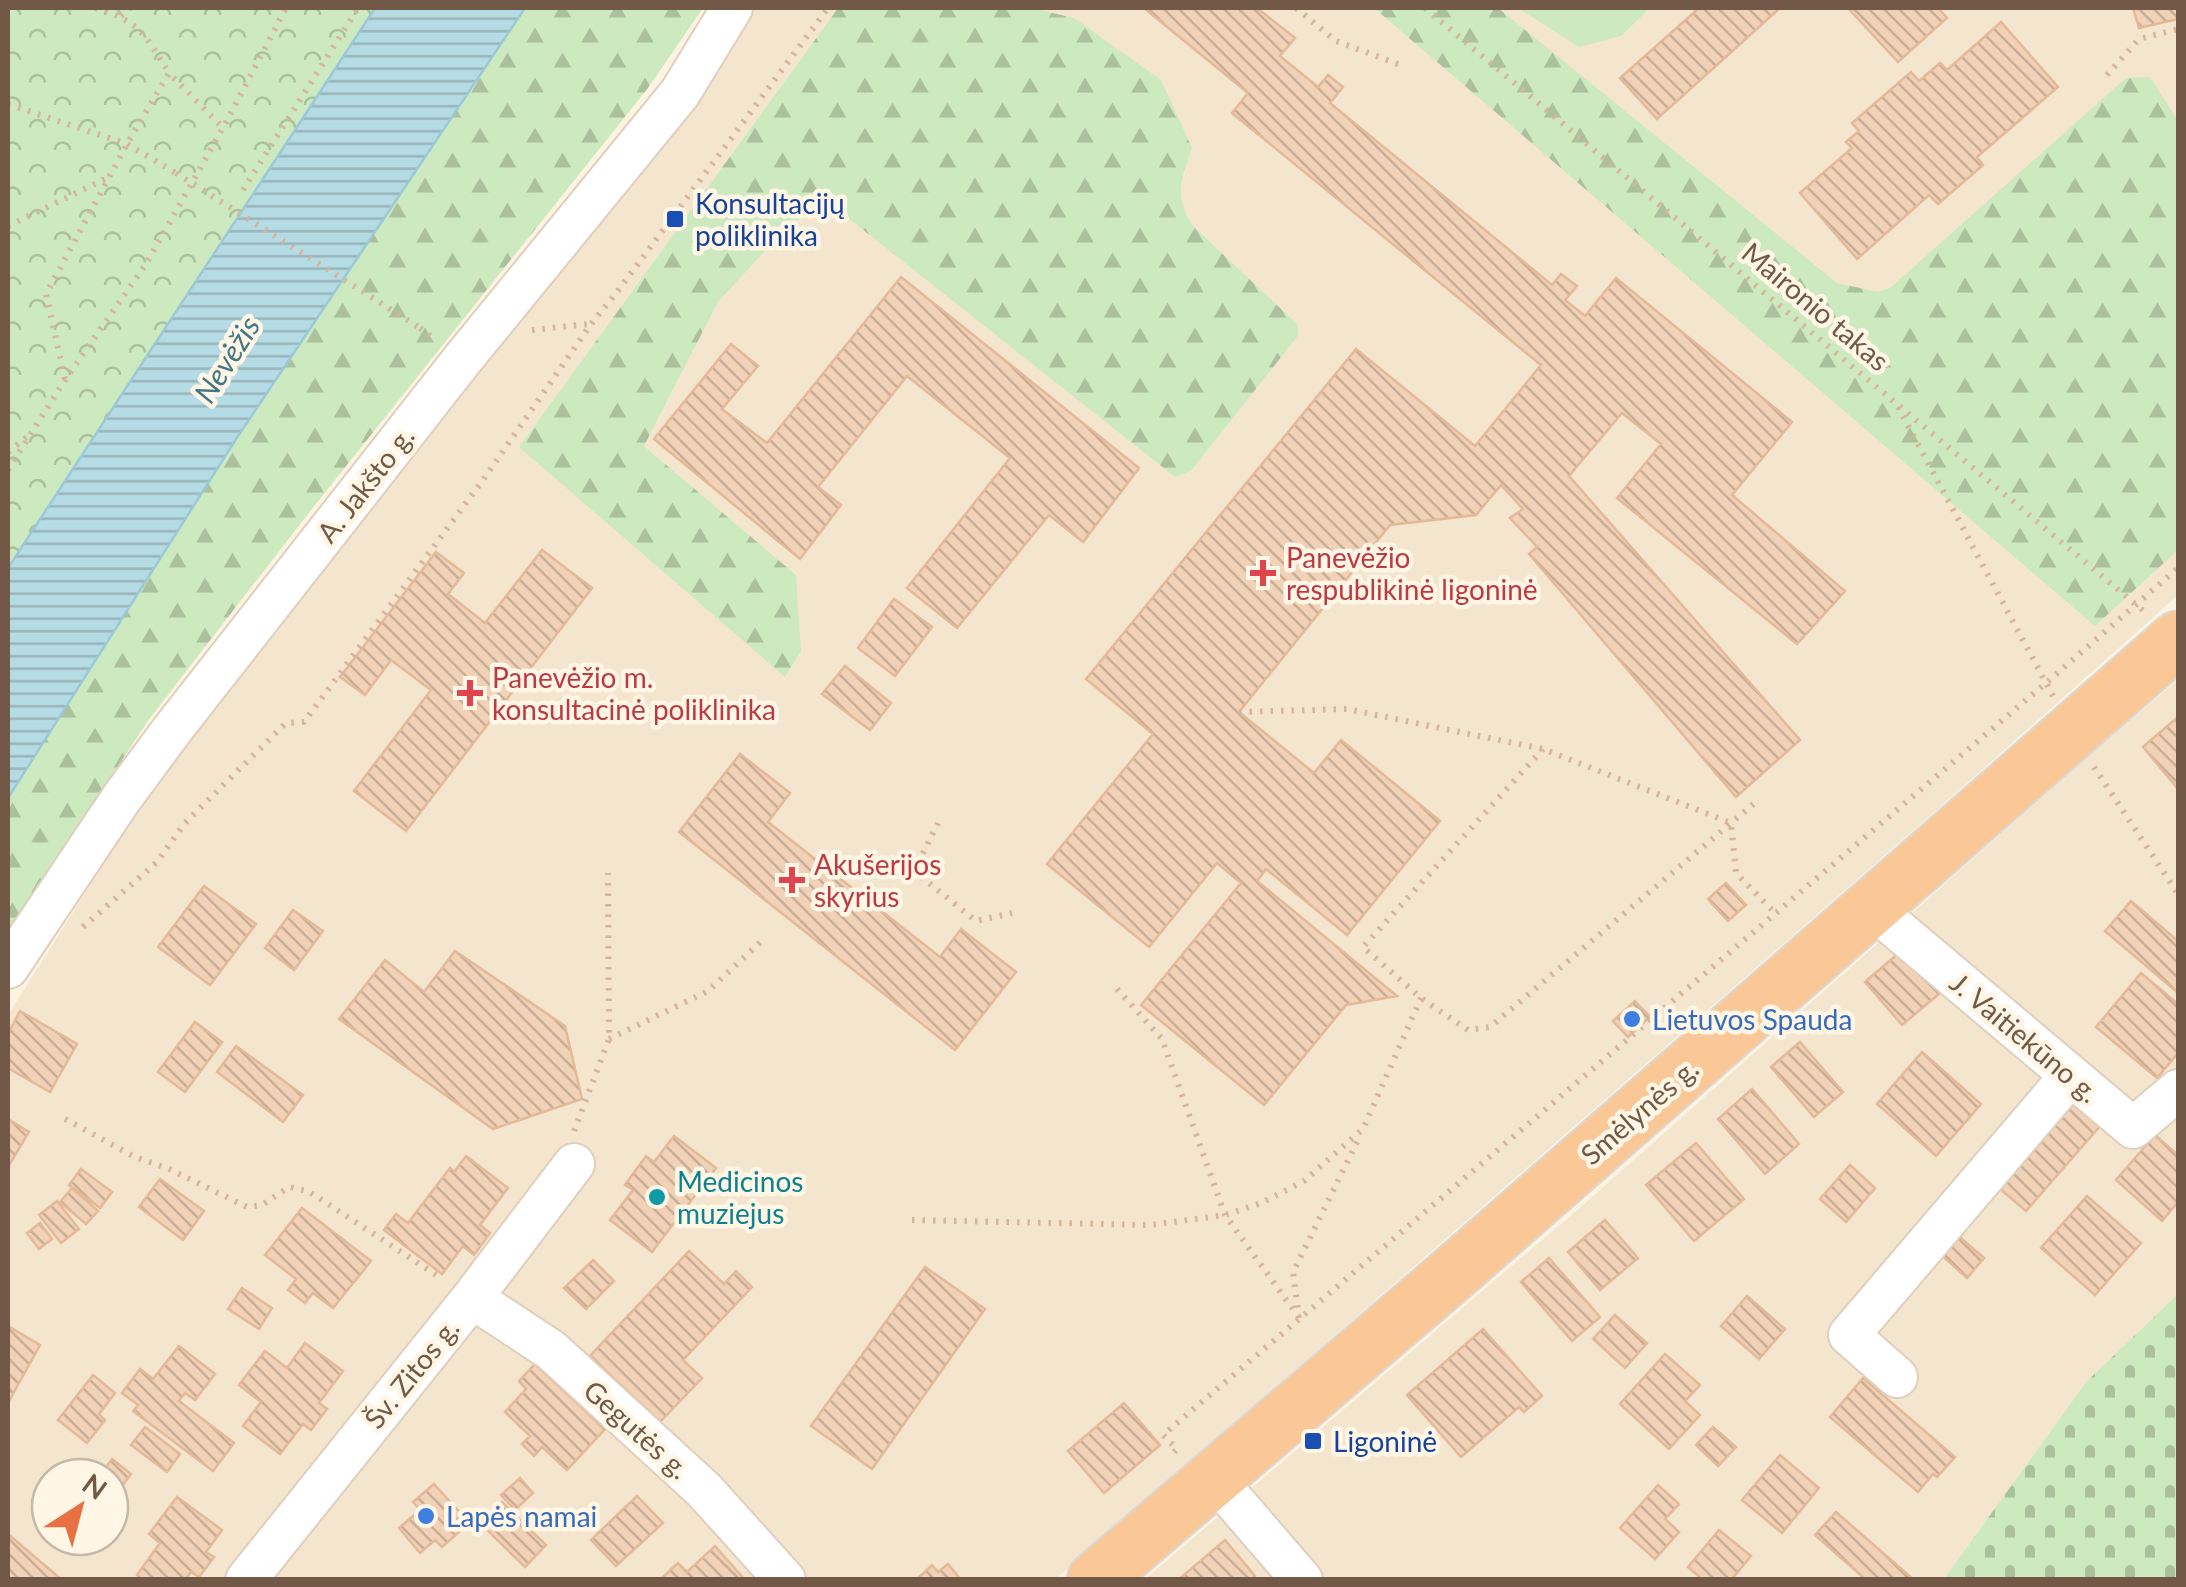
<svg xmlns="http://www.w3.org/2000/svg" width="2186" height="1587" font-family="Lato,sans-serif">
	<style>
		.residential { fill: #f4e5ce; fill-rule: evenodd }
		.grass { fill: #cde9bf }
		.forest { fill: url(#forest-firs) }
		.cemetery { fill: url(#cemetery-stones) }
		.park { fill: url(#park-crowns) }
		.water { fill: url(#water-rules); stroke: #9bcad7; stroke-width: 2.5 }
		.building { fill: url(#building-back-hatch); stroke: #e4b998; stroke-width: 2.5 }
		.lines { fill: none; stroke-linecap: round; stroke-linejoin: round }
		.minor-casing { stroke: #e0cfbc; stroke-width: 44 }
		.trunk-casing { stroke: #ddd7d3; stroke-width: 59 }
		.path { stroke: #d6b59b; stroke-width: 6; stroke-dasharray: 2.5 8; stroke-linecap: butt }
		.minor { stroke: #fff; stroke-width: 40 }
		.trunk { stroke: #fac896; stroke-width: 55 }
		.path-bridge { stroke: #d6b59b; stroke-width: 6; stroke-dasharray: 2.5 8; stroke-linecap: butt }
		.transit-dot { fill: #1a4fb4; stroke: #fff6e6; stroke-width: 4 }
		.health-dot { fill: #e0444e; stroke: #fff6e6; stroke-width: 4 }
		.shop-dot { fill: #3f7fe0; stroke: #fff6e6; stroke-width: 4 }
		.culture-dot { fill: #0f9aa8; stroke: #fff6e6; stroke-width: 4 }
		.labels { text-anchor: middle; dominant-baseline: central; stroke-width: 9; stroke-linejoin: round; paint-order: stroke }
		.transit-label { font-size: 28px; fill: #164399; stroke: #fff6e6; text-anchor: start }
		.street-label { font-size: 28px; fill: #725947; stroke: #fff6e6 }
		.health-label { font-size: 28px; fill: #be3a42; stroke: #fff6e6; text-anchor: start }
		.shop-label { font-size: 28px; fill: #366cbe; stroke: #fff6e6; text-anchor: start }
		.culture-label { font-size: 28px; fill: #0d838f; stroke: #fff6e6; text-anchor: start }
		.water-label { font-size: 30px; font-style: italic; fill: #417786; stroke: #fff6e6 }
	</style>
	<defs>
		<pattern id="forest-firs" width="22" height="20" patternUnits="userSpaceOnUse" patternTransform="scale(2.5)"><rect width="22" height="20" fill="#cde9bf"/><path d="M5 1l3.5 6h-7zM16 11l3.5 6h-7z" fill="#abc09d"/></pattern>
		<pattern id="cemetery-stones" width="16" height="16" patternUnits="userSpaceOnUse" patternTransform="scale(2.5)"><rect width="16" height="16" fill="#cde9bf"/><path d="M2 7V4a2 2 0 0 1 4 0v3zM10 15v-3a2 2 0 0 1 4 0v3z" fill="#abc09d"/></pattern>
		<pattern id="park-crowns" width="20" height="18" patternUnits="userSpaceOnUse" patternTransform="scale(2.5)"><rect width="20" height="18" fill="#cde9bf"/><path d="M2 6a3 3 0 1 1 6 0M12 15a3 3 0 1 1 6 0" fill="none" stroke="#abc09d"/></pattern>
		<pattern id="water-rules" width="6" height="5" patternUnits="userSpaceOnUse" patternTransform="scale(2.5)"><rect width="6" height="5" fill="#b5dbe5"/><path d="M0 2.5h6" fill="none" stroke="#98b5bb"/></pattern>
		<pattern id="building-back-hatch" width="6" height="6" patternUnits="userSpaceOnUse" patternTransform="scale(2.5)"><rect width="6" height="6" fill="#f1d2b7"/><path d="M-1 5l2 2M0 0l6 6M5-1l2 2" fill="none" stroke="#c8ad97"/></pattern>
	</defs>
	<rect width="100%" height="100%" fill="#fcf3e0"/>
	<path class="residential" d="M749,8H838L519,447L796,575L644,446L718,302L778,237L824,198L1175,477L1191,471L1298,336L1192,225L1183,210L1179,191L1192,148L1074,18L1032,8H2178V595L1948,800L1056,1579H8V1015L153,786ZM50,1477H110V1537H50Z
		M2178,680V1294L2086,1382L1944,1579L1144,1580L1582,1206L2100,746Z"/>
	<path class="grass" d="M1518,8H1650L1621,36L1579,47Z"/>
	<path class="forest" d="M525,8H703L648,88L311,510L150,718L8,932V798L238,436Z
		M838,8H1032L1074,18L1161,80L1192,148C1182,181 1173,193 1192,225L1298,325V336L1191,471L1175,477L823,198L778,237L718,302L644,446L796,575L801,651L785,677L519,447Z
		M1374,8H1498L1837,283L1878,292L1890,288L2126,78L2150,77L2178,121V550L2095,626Z"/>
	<path class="cemetery" d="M2178,1294V1579H1944L2086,1382Z"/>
	<path class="park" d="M8,8H375L8,568Z"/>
	<path class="water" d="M375,8H525L238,436L8,798V568Z"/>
	<path class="building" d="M1144,8H1257L1295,38L1280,56L1318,87L1328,75L1343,87L1330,103L1552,285L1561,274L1577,286L1565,300L1585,316L1616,278L1792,422L1732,495L1845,591L1797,644L1617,498L1661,444L1622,413L1569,476L1800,740L1736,797L1529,554L1537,547L1510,518L1523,509L1501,485L1476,515L1390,525L1239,712L1314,773L1341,740L1440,821L1347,935L1266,869L1257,881L1397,996L1346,1005L1264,1105L1141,1005L1241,883L1217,863L1149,947L1047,864L1153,734L1086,679L1356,349L1475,446L1541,365L1232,113L1248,93Z
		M1699,8H1780L1657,119L1620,78Z
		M1848,8H1938L1947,18L1898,62Z
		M2133,8H2178V19L2139,28Z
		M2001,22L2058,87L1977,157L1983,165L1938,204L1929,195L1857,259L1800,193L1852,148L1846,142L1859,131L1852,123L1911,72L1919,81L1940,63L1947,70Z
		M901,277L1139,468L1083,542L1049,515L957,628L907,588L1010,458L907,376L818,487L841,505L800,559L654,439L731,344L758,366L722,409L767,443Z
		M542,550L592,588L406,831L354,791L431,690L391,660L365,695L340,677L436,552L464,573L448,594L485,623Z
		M894,599L932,627L895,676L858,648Z
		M845,666L891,703L870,730L822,694Z
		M2178,717V789L2143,747Z
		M740,754L790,793L768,822L940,957L961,929L1016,972L955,1050L679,832Z
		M1726,883L1746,905L1728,921L1708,899Z
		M204,886L256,924L210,985L158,947Z
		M2131,901L2178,941L2177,992L2105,931Z
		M293,910L323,931L294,970L265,948Z
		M1908,945L1946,988L1902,1025L1865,982Z
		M455,951L565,1026L582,1099L493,1129L339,1019L385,960L424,992Z
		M2141,973L2178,1004V1053L2157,1078L2096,1027Z
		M1635,1001L1650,1017L1628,1037L1613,1021Z
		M20,1011L77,1044L50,1092L8,1068V1034Z
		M195,1022L222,1042L185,1092L158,1072Z
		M1800,1042L1843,1092L1814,1117L1771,1067Z
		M236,1046L303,1095L283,1122L217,1072Z
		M1922,1052L1981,1104L1936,1156L1877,1104Z
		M1752,1089L1799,1144L1765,1174L1718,1119Z
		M2067,1096L2101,1125L2026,1211L1992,1182Z
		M8,1119L29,1132L8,1167Z
		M2155,1135L2178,1155V1202L2162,1221L2116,1180Z
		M674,1136L716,1168L652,1252L610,1220L633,1190L625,1185L646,1156L654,1162Z
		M1696,1143L1744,1199L1694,1241L1646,1185Z
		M466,1156L508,1188L480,1225L490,1233L474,1255L463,1246L442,1274L384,1230L396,1214L408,1223L450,1168L454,1172Z
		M1850,1165L1875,1188L1846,1222L1820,1199Z
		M81,1169L112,1192L100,1208L69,1185Z
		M160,1179L204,1211L183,1240L139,1207Z
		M72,1188L98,1211L86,1224L60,1202Z
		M2087,1196L2141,1243L2095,1295L2041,1248Z
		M57,1201L79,1229L61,1243L39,1215Z
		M302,1208L371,1261L333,1308L313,1293L305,1303L288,1290L296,1279L265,1255Z
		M1605,1220L1638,1258L1600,1290L1568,1252Z
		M40,1223L52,1239L39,1249L27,1233Z
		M1955,1233L1984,1258L1967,1278L1938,1252Z
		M689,1251L724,1284L736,1271L752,1287L683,1360L702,1378L660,1422L590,1356Z
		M1549,1258L1600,1317L1572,1341L1521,1282Z
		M593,1260L614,1281L586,1309L564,1288Z
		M925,1267L985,1309L872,1469L811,1426Z
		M242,1288L272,1308L259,1329L228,1309Z
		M1747,1296L1785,1329L1759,1359L1721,1326Z
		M1615,1315L1647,1343L1625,1368L1593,1339Z
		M8,1326L40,1345L8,1403Z
		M1483,1329L1542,1396L1524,1412L1519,1407L1461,1457L1407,1395Z
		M305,1343L343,1371L319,1403L327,1409L311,1430L303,1424L280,1454L243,1426L261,1402L239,1385L265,1351L287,1368Z
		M179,1346L215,1374L195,1400L185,1393L179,1401L234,1443L213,1471L133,1411L138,1405L122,1393L140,1369L153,1379Z
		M1665,1354L1700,1385L1685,1401L1700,1415L1669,1449L1620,1404Z
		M535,1364L605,1429L567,1470L542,1447L534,1456L522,1444L530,1436L505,1412L526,1389L519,1381Z
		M93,1375L115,1393L99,1414L105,1420L87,1443L58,1420Z
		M1863,1378L1955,1457L1937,1477L1933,1474L1918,1492L1830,1417Z
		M1124,1403L1160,1445L1104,1493L1068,1451Z
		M145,1427L180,1454L167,1472L131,1445Z
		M1713,1427L1736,1447L1718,1466L1696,1445Z
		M1780,1455L1819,1488L1782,1533L1742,1500Z
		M112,1459L131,1474L110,1502V1477H99Z
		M520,1478L533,1493L515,1510L501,1495Z
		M434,1484L462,1515L451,1524L459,1532L442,1547L435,1540L420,1553L399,1528L420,1510L413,1502Z
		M1658,1485L1679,1504L1665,1519L1679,1532L1655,1559L1620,1528Z
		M637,1496L663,1523L616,1566L591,1540Z
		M177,1497L222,1530L206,1552L214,1557L199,1577L191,1572L185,1580H143L137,1575L160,1543L149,1534Z
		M502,1502L546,1545L525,1567L481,1524Z
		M1836,1512L1913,1579L1912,1580H1866L1815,1535Z
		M1719,1530L1751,1556L1731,1580H1703L1688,1567Z
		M8,1534L62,1580H8Z
		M1225,1540L1255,1576L1251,1580H1178Z
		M715,1546L745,1580H665L663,1577L678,1563L687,1572Z
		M948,1564L961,1580H916L932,1565L938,1572Z"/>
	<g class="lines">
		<defs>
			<path id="minor" d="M1872,908L2133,1128L2178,1090
				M8,968L121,799L172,730L462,360L680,93L732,8
				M472,1298L551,1350L704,1490L785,1580
				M1897,1377L1849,1335L2070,1076
				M1214,1478L1302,1580
				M246,1580L472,1298L574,1164"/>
			<path id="trunk" d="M1095,1580L1456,1271L2178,639"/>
		</defs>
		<use href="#minor" class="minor-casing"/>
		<use href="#trunk" class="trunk-casing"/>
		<path class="path" d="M95,8C140,21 145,35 169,73
			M1296,8L1336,41L1403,66
			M1425,8L2146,613
			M121,16L130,8
			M2107,75L2139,39L2178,29
			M8,104L127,144L176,173
			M243,190L358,8
			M8,226L107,178
			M420,328L436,340
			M532,330L589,324
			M65,379L46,294L127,144L169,73L223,128
			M1898,407L2053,696
			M8,452L27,437
			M8,470L65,380L146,264L223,128L286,8
			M1239,712L1347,709L1543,749L1731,823L1736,873L1776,914
			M1543,749L1363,947L1421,998L1468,1030L1490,1027L1757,801
			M2094,767L2178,894
			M938,823L914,871L976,921L1012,913
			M83,927L157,862L185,823L286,723L304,722L483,480L591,324L617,292L828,8
			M1117,989L1162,1039L1225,1215L1300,1319
			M609,1039L708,991L765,938
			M65,1119L135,1157L169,1169L247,1207L262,1205L289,1187L308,1191L441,1278
			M574,1131L609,1039L608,873
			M912,1220L1150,1225L1225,1215L1261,1203L1304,1181L1363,1129L1421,998
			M1299,1318L1293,1272L1360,1136
			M1174,1452L1177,1449L1163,1435L2046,683L2178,568"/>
		<use href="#minor" class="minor"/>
		<use href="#trunk" class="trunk"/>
		<path class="path-bridge" d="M176,173L420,328"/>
	</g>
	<g class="transit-dot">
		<rect x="665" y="209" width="20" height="20" rx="5"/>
		<rect x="1303" y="1431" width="20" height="20" rx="5"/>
	</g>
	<g class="health-dot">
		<path d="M1258 558h10v10h10v10h-10v10h-10v-10h-10v-10h10z"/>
		<path d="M465 678h10v10h10v10h-10v10h-10v-10h-10v-10h10z"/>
		<path d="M787 865h10v10h10v10h-10v10h-10v-10h-10v-10h10z"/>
	</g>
	<g class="shop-dot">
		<circle cx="1632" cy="1019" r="10"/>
		<circle cx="426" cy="1516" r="10"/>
	</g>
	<circle class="culture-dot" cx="657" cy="1197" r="10"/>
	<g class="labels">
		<g class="transit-label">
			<text x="695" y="203">Konsultacijų<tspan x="695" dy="32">poliklinika</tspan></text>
			<text x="1333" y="1441">Ligoninė</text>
		</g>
		<g class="street-label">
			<text transform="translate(1816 306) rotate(40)">Maironio takas</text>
			<text transform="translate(365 484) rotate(-52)">A. Jakšto g.</text>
			<text transform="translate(2025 1037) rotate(40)">J. Vaitiekūno g.</text>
			<text transform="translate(1639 1111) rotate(-41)">Smėlynės g.</text>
			<text transform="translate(411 1373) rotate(-51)">Šv. Zitos g.</text>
			<text transform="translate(637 1429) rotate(42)">Gegutės g.</text>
		</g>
		<g class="health-label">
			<text x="1286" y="557">Panevėžio<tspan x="1286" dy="32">respublikinė ligoninė</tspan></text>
			<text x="492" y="677">Panevėžio m.<tspan x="492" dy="32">konsultacinė poliklinika</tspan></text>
			<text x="814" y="864">Akušerijos<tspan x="814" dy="32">skyrius</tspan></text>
		</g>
		<g class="shop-label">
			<text x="1652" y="1019">Lietuvos Spauda</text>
			<text x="446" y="1516">Lapės namai</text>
		</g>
		<g class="culture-label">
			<text x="677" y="1181">Medicinos<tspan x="677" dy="32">muziejus</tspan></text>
		</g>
		<g class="water-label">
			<text transform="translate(226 359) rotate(-58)">Nevėžis</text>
		</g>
	</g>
	<rect width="2186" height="1587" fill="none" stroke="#725947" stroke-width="20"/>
	<g transform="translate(80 1507) rotate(36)"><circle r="48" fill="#fff6e6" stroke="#c7b7a6" stroke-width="2.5"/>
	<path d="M0-8L18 38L0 25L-18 38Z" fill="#e77143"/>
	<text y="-15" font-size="28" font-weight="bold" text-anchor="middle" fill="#725947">N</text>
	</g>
</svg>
